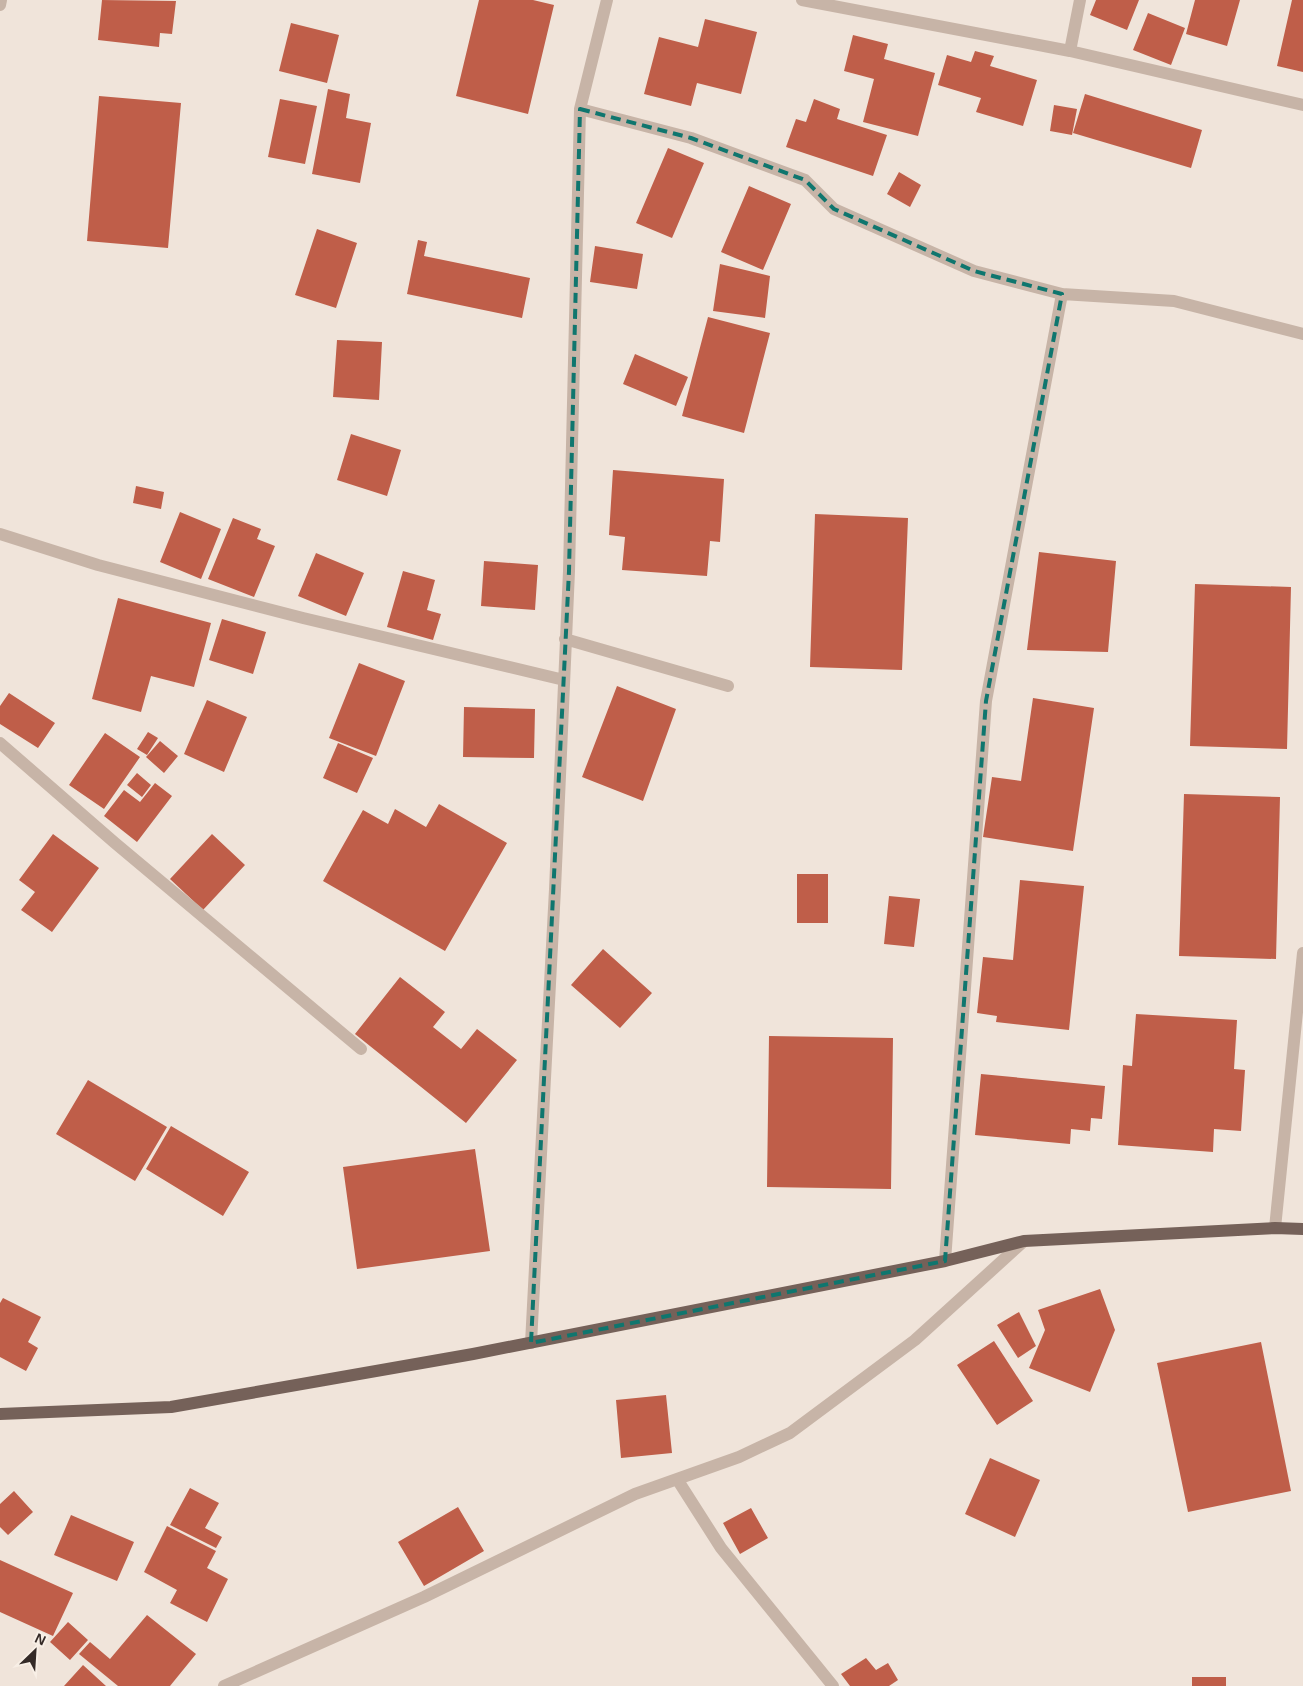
<svg xmlns="http://www.w3.org/2000/svg" width="1303" height="1686" font-family="Helvetica,sans-serif">
	<style>
		.building { fill: #bf5e49 }
		.lines { fill: none; stroke-linecap: round; stroke-linejoin: round }
		.minor { stroke: #c7b4a7; stroke-width: 12 }
		.major { stroke: #756159; stroke-width: 12 }
		.marked { fill: none; stroke: #0f766e; stroke-width: 4; stroke-dasharray: 10 6; stroke-linejoin: round }
	</style>
	<rect width="100%" height="100%" fill="#f0e4da"/>
	<path class="building" d="M102,0L176,1L172,34L160,33L159,47L98,40Z
		M479,0H533L554,5L528,114L456,96Z
		M1096,0H1139L1127,30L1090,15Z
		M1195,0H1240L1227,46L1186,34Z
		M1292,0H1303V72L1277,66Z
		M1148,13L1185,28L1171,65L1133,50Z
		M705,19L757,32L741,94L697,83L691,106L644,94L659,37L698,47Z
		M291,23L339,35L327,83L279,71Z
		M853,35L888,44L884,59L935,73L918,136L863,122L874,79L844,71Z
		M975,51L994,56L990,66L1037,80L1023,126L976,112L981,98L938,85L947,55L971,62Z
		M328,89L350,94L346,118L371,123L360,183L312,174Z
		M1085,94L1202,130L1191,168L1073,133Z
		M99,96L181,103L168,248L87,241Z
		M280,99L317,106L305,164L268,157Z
		M814,99L840,109L837,119L887,135L873,176L786,147L796,119L806,122Z
		M1054,105L1077,109L1072,135L1050,131Z
		M668,148L704,163L672,238L636,223Z
		M899,172L921,185L910,207L887,194Z
		M749,186L791,204L763,270L721,252Z
		M317,229L357,243L336,308L295,295Z
		M418,240L427,242L424,256L530,278L522,318L407,294Z
		M595,246L643,254L637,289L590,282Z
		M720,264L770,276L765,318L713,311Z
		M708,317L770,333L744,433L682,416Z
		M337,340L382,342L379,400L333,397Z
		M635,354L688,377L676,406L623,384Z
		M351,434L401,450L387,496L337,480Z
		M613,470L724,479L720,542L710,541L707,576L622,570L625,537L609,535Z
		M136,486L164,492L161,509L133,503Z
		M180,512L221,529L201,579L160,562Z
		M815,514L908,518L902,670L810,667Z
		M233,518L261,529L257,539L275,546L254,597L208,579Z
		M1039,552L1116,561L1108,652L1027,650Z
		M316,553L364,573L346,616L298,596Z
		M484,561L538,565L535,610L481,606Z
		M403,571L435,580L427,610L441,614L433,640L387,627Z
		M1195,584L1291,587L1287,749L1190,746Z
		M118,598L211,623L194,687L151,676L141,712L92,699Z
		M222,619L266,632L253,674L209,660Z
		M359,663L405,681L376,756L329,738Z
		M617,686L676,709L643,801L582,777Z
		M9,693L55,723L38,748L0,724V706Z
		M1033,698L1094,708L1073,851L983,837L992,777L1021,781Z
		M207,700L247,717L224,772L184,754Z
		M464,707L535,709L534,758L463,757Z
		M148,732L158,738L147,755L137,749Z
		M105,733L140,757L104,809L69,785Z
		M160,741L178,756L164,773L146,757Z
		M338,743L373,758L357,793L323,778Z
		M137,773L151,785L142,797L127,785Z
		M155,783L172,796L137,842L104,816L124,790L140,802Z
		M1184,794L1280,797L1276,959L1179,956Z
		M439,804L507,843L445,951L323,881L363,810L388,824L395,809L426,827Z
		M53,834L99,868L52,932L21,910L35,892L19,880Z
		M212,834L245,865L203,910L170,879Z
		M797,874H828V923H797Z
		M1020,880L1084,886L1069,1030L996,1022L997,1016L977,1013L983,957L1013,960Z
		M889,896L920,899L914,947L884,944Z
		M603,949L652,993L620,1028L571,985Z
		M400,977L445,1012L433,1027L461,1049L477,1029L517,1060L466,1123L355,1034Z
		M1136,1014L1237,1020L1234,1069L1245,1070L1241,1131L1214,1129L1213,1152L1118,1145L1123,1065L1132,1066Z
		M769,1036L893,1038L891,1189L767,1187Z
		M981,1074L1105,1086L1102,1119L1091,1118L1090,1131L1071,1129L1070,1144L975,1135Z
		M88,1080L167,1127L135,1181L56,1134Z
		M171,1126L249,1172L223,1216L146,1169Z
		M475,1149L490,1251L357,1269L343,1167Z
		M1100,1289L1115,1330L1090,1392L1029,1368L1045,1330L1038,1310Z
		M3,1298L41,1317L28,1342L38,1348L26,1371L0,1357V1303Z
		M1019,1312L1036,1346L1018,1358L997,1325Z
		M994,1341L1033,1401L997,1425L957,1365Z
		M1261,1342L1291,1491L1188,1512L1157,1363Z
		M666,1395L672,1453L621,1458L616,1400Z
		M990,1458L1040,1480L1015,1537L965,1514Z
		M190,1488L219,1503L205,1528L222,1537L216,1548L170,1525Z
		M14,1491L33,1512L8,1535L0,1527V1504Z
		M458,1507L484,1551L424,1586L398,1542Z
		M751,1508L768,1538L740,1554L723,1523Z
		M71,1515L134,1542L117,1581L54,1555Z
		M167,1526L216,1551L207,1568L228,1579L207,1622L170,1603L177,1590L144,1572Z
		M0,1560L73,1593L53,1636L0,1612Z
		M147,1615L196,1654L170,1686H118L79,1654L90,1642L110,1659Z
		M68,1622L88,1640L70,1660L50,1642Z
		M866,1658L876,1670L888,1663L898,1680L889,1686H850L841,1674Z
		M83,1665L106,1686H64Z
		M1192,1677H1226V1686H1192Z"/>
	<g class="lines">
		<path class="minor" d="M802,0L1070,51L1303,105
			M0,5L1,0
			M1070,51L1080,0
			M580,109L691,138L805,180L834,209L974,271L1062,294L1174,301L1303,334
			M0,534L98,565L303,618L564,680
			M565,639L728,686
			M0,743L115,843L361,1049
			M1275,1228L1303,953
			M945,1261L986,701L1062,294
			M531,1343L555,889L569,571L580,109L607,0
			M677,1479L721,1548L833,1686
			M224,1686L424,1597L635,1494L739,1457L790,1433L915,1340L1024,1241"/>
		<path class="major" d="M0,1414L171,1407L473,1354L945,1261L1024,1241L1275,1228L1303,1229"/>
	</g>
	<path class="marked" d="M580,109L691,138L805,180L834,209L974,271L1062,294L986,701L945,1261L531,1343L569,571Z"/>
	<g transform="translate(35 1651) rotate(25)" stroke="#f8efe6" stroke-width="4" paint-order="stroke">
	<path d="M0-4L9 19L0 12L-9 19Z" fill="#342a27"/>
	<text y="-8" font-size="14" font-weight="bold" text-anchor="middle" fill="#342a27">N</text>
	</g>
</svg>
